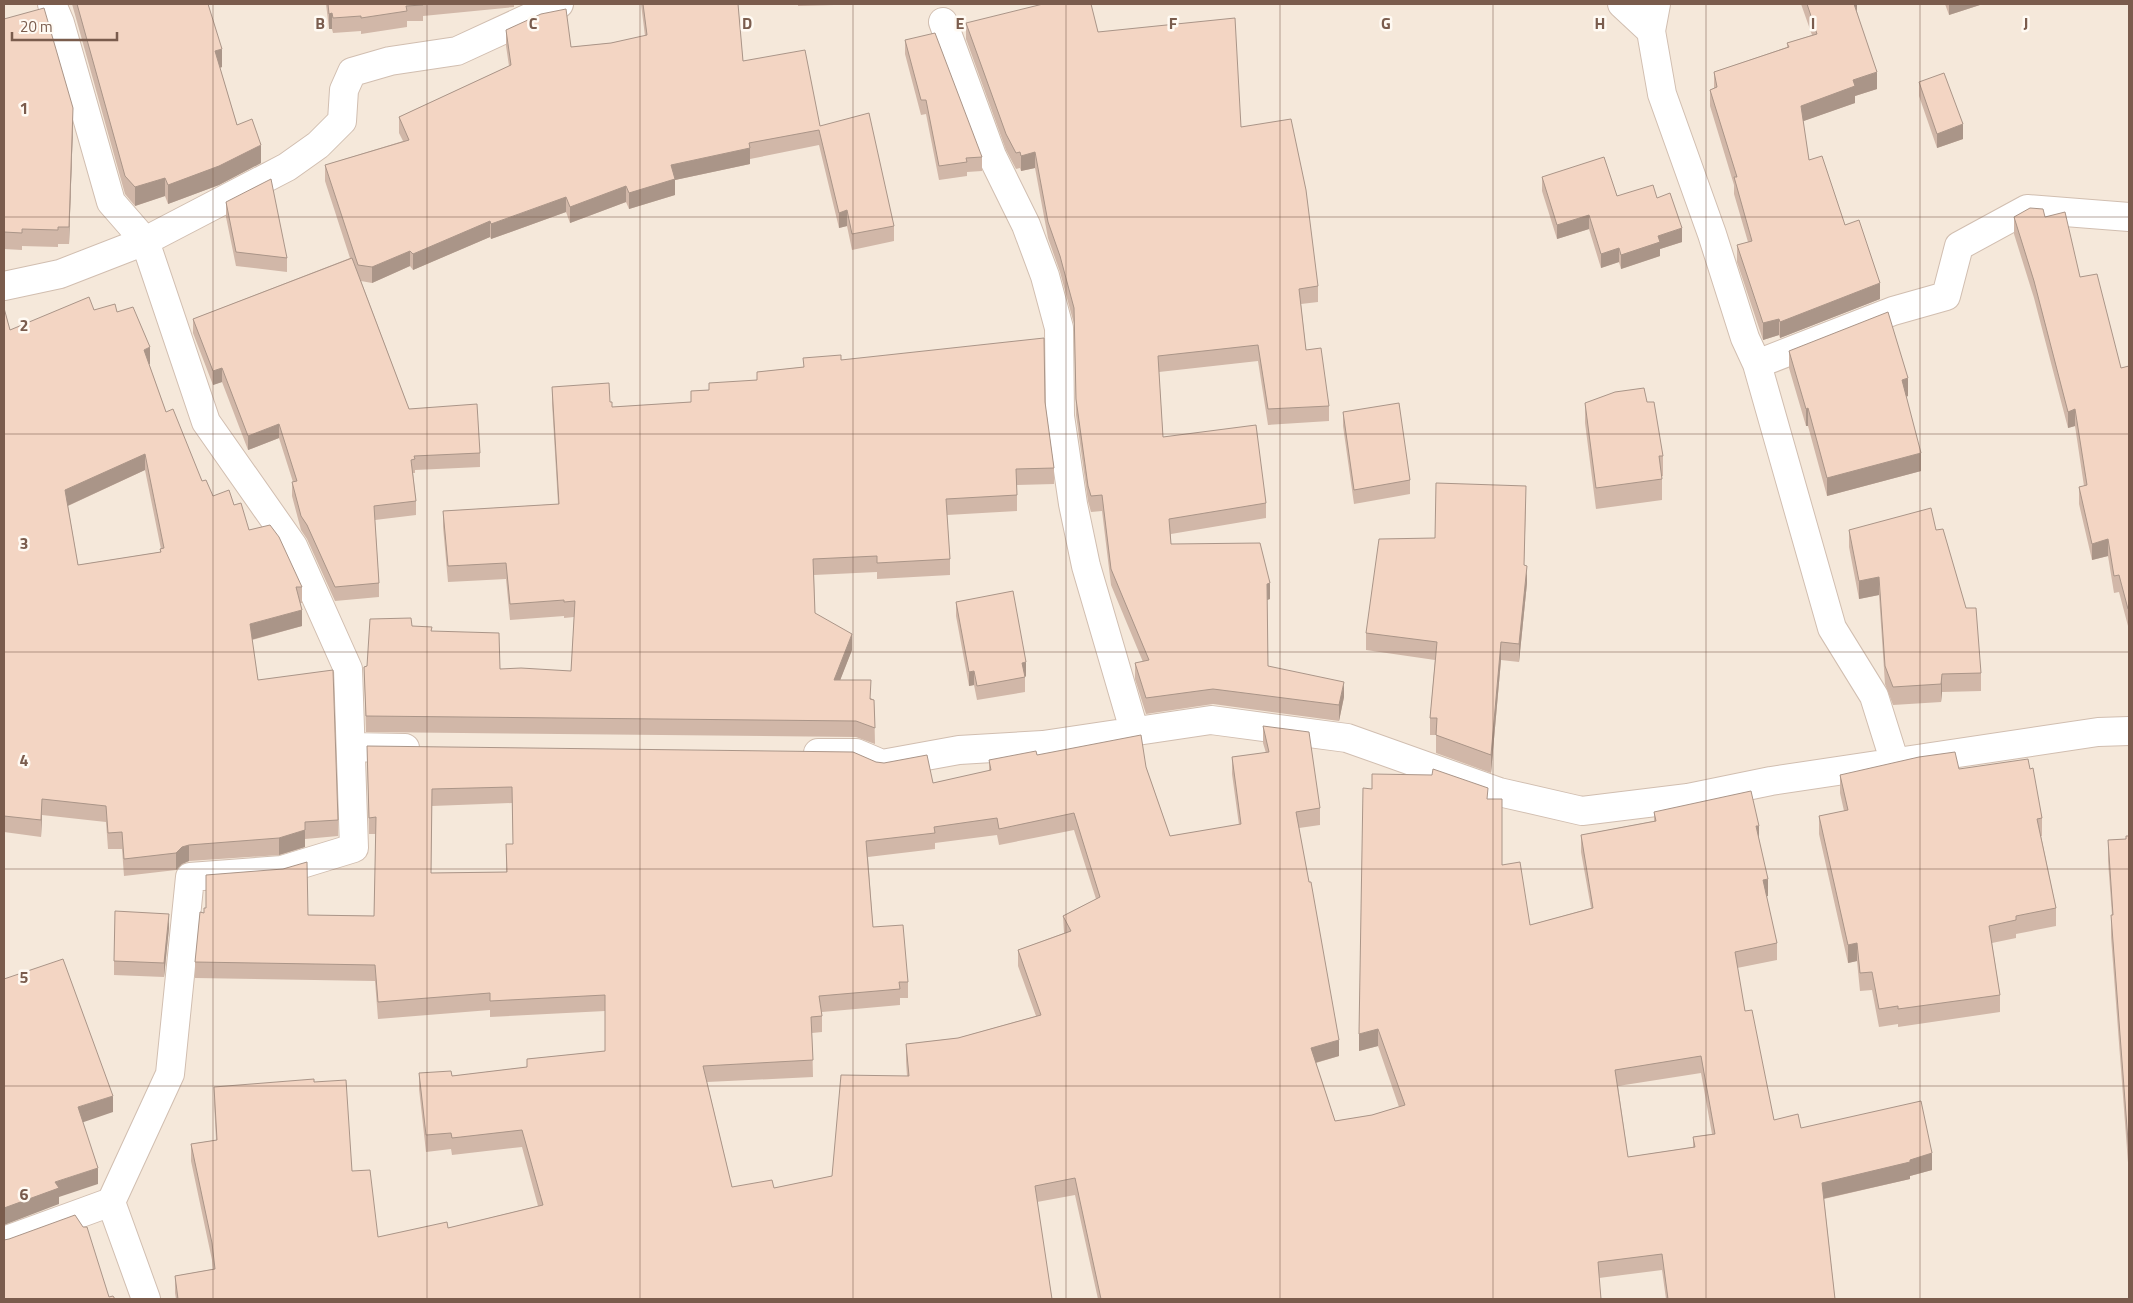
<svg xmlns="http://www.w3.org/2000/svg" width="2133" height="1303" font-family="'Titillium Web',sans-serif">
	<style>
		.residential { fill: #f5e8da }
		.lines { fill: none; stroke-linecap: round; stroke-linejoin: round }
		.minor-casing { stroke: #d1beb0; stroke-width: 30 }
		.minor { stroke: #fff; stroke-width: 28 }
		.wall { fill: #d1b7a8; fill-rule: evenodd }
		.shaded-wall { fill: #aa9588 }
		.building { fill: #f3d5c3; stroke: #aa9588; fill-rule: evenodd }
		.grid { fill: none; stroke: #7a5c4d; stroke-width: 1; stroke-opacity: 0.55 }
		.grid-label { font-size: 16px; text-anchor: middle; font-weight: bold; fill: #7a5c4d; stroke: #fffaf3; stroke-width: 5; stroke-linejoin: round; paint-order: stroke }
	</style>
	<rect width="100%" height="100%" fill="#fdf6ec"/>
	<path class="residential" d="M4,4H2129V1299H4Z"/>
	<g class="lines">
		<defs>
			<path id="minor" d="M52,4L60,23L111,202L145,241L206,422L293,546L348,669L354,848L282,870L190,877L170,1074L111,1202L146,1299
				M1622,4L1651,31
				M1656,4L1651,31L1662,94L1712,234L1745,338L1757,364L1832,628L1874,696L1895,763
				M943,22L992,156L1026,225L1045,276L1059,328L1060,416L1073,504L1086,566L1134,730
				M4,286L60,274L145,241L287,167L318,145L342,121L344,90L352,72L390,61L457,51L559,4
				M1757,364L1893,311L1946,296L1959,246L2027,209L2129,217
				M351,747L405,748
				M818,753H856L882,764L959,750L1043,745L1211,720L1347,738L1499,792L1582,811L1688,798L1771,781L2098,732L2129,731
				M4,1241L111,1202"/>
		</defs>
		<use href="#minor" class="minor-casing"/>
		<use href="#minor" class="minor"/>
	</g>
	<path class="wall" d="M72,4H208L222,67L220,68L237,125L261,163L219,185L168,204L165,196L135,206L125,194Z
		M326,4H514V7L423,16V21H407V27L361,34V31L333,33L332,29H329Z
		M641,4H738L743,61L820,126L894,226V241L852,250L847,226L839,228L819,145L750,159V164L675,180V195L629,209L626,202L570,223L566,212L491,239L490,237L413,270L410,266L372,283L361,281L409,409L480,453V467L415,470V473H413L416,501V515L375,520L379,583V597L335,601L307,539L301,530L292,496V482H293L279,438L248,450L222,382L213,385L193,333V319L350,258L325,181V165L403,141L399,133V117L509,66L506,46V30L571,47L611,43L645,36Z
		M798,4H834V5L798,6Z
		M1801,4H1857V12L1877,89L1855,96V103L1803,121L1809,160L1845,225L1880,299L1780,338L1779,335L1763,340L1737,262V245L1748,242L1734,194V185L1710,106V90L1714,88V72L1787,47V43L1812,35Z
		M1945,4H1983L1949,15Z
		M4,19L73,125L69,244H58V247L22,246V250L4,249Z
		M966,23L1098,32L1241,127L1318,286V302L1301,304L1306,350L1329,406V421L1268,425L1258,361L1159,372L1163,437L1266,503V518L1171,534V544L1270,599L1267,600L1268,666L1344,697L1339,721L1213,704L1146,714L1135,679V663L1143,662L1111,585L1102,511L1091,512L1088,501L1076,415L1074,324L1060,272L1048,238L1035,168L1021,171L1020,168L1016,169L1006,150L966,39Z
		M905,40L982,157V171L967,172V176L939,180L926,114L921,115L905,54Z
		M1919,82L1963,139L1937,148L1919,96Z
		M1542,177L1617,196L1657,198L1682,242L1660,249V256L1621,269L1619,262L1601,268L1589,229L1557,239L1542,191Z
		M226,202L287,258V272L236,266L226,217Z
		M2014,217H2045L2080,277L2121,368L2129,366V626H2128L2119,592L2114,593L2108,556L2092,560L2079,504V487L2084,486L2075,426L2068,428L2034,298L2014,234Z
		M4,308L10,330L94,310L117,312L150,364H149L166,412L202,481L213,496L234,505L249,530L302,587V603H300L302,626L252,640L258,680L338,820V836L305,839V847L279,855L189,861L182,864L176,870L124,876L122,849H108L106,822L42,815L41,837L4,832ZM145,470L161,549H160V552L78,565L68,506Z
		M1789,351L1908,396L1906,397L1921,471L1827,496L1808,426H1806L1789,368Z
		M841,360L1045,402L1054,468V484L1017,485V511L947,515L950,559V575L877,579V572L814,575L815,613L852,650L840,680L874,700L875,744L856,737L366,732L364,667L367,666L412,626L432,631L500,669L571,671L574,617L564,618V616L510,620L506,579L448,582L443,527V511L558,504L552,403V387L610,402L612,407L691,402V391L709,390L757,380V372L803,367Z
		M1647,402L1663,456V476H1662V500L1596,509L1585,423V403Z
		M1343,412L1410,480V494L1354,504L1343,426Z
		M1526,504L1524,565L1527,583L1519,662L1501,660L1491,773L1436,753V735H1430V718L1435,660L1366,650V633L1435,538Z
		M1849,530H1936L1981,673V691L1942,692L1941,702L1893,705L1885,684L1879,595L1859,599L1849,547Z
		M956,602L1026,676L1025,677V692L977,700L974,685L969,686L956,616Z
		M1263,726L1320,808V825L1299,828L1339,1056L1316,1063L1335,1121L1372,1115L1399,1107L1378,1046L1359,1051L1488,799L1502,865L1530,925L1591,908L1581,852V835L1654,821V812L1759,839L1768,896H1766L1777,943V960L1737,968L1745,1011L1774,1120L1932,1170L1910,1176V1179L1824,1199L1835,1299H1666L1662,1270L1599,1278L1601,1299H1098L1075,1195L1037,1202L1052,1299H176L175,1293V1276L213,1269L212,1260L191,1161V1144L216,1140L214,1103V1087L314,1082L378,1237L448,1228L538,1206L522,1147L452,1155L451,1149L426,1152L419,1089V1073L452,1076L527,1067V1059L605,1051V1011L490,1017V1010L378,1019L375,981L195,978V962L308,915L374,916L376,834H369L367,746L876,762L933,783L989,771V760L1037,755L1146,767L1170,836L1239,825L1232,774V757L1266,753L1263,743ZM512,803L513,844H506V872L431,873L432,806ZM1074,830L1096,899L1063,916L1064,933L1018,950V966L1036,1016L958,1038L906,1044V1061L907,1076L832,1176L774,1188L732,1187L707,1082L813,1077L812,1033L822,1032V1012L900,1005V998H908V982L873,927L868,857L935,849V843L997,835L999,845ZM1701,1073L1712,1134L1693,1137V1147L1628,1157L1618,1086Z
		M1959,769H2030L2042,818V836H2041L2056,908V926L2016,934V938L1992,943L2000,995V1012L1898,1027V1024L1879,1027L1872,990L1860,991L1857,961L1848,963L1819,834V816L1844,811L1840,793V775Z
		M2126,836H2129V1176L2111,937V915H2112L2108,861V840L2126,839Z
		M169,928L164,977L114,975V961Z"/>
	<path class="shaded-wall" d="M1852,4H1857V19Z
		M1949,4H1983L1949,15Z
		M332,13V29H329V14Z
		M222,49V67L215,69V51Z
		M1877,72V89L1855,96V103L1801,122V106L1853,80Z
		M73,108V125L69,244V227Z
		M1963,124V139L1937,148V134Z
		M261,145V163L219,185L168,204V185Z
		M750,148V164L675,180V195L629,209V193L671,165Z
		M1035,152V168L1021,171V156Z
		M165,178V196L135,206V187Z
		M626,186V202L570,223V207Z
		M566,197V212L491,239V224Z
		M847,210V226L839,228V213Z
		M1589,215V229L1557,239V225Z
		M490,221V237L413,270V254Z
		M1682,228V242L1660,249V256L1621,269V255L1658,236Z
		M1619,248V262L1601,268V254Z
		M410,251V266L372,283V267Z
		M1880,283V299L1780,338V322Z
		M1779,319V335L1763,340V323Z
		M150,347V364L144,367V350Z
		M222,368V382L213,385V371Z
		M1908,378V396L1902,398V380Z
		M1808,408V426H1806V409Z
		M2075,409V426L2068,428V412Z
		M279,424V438L248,450V436Z
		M1921,453V471L1827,496V478Z
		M145,454V470L65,507V490Z
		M2108,539V556L2092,560V544Z
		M1527,566V583L1519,662V644Z
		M1879,577V595L1859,599V581Z
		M1270,583V599L1267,600V584Z
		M302,610V626L250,640V624Z
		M852,634V650L834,696V680Z
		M1501,642V660L1491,773V755Z
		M1026,662V676L1022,677V663Z
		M974,671V685L969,686V672Z
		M1942,674V692L1941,702V684Z
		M1344,682V697L1339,721V705Z
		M42,799V815L41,837V820Z
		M1756,826H1759V842Z
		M305,830V847L279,855V838Z
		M189,845V861L182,864L176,870V853L182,847Z
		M1768,879V896L1763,897V880Z
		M169,914V928L164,977V963Z
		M1857,943V961L1848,963V945Z
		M1378,1029V1046L1359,1051V1034Z
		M1339,1040V1056L1311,1064V1048Z
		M113,1096V1112L78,1124V1107Z
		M1932,1153V1170L1910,1176V1179L1822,1199V1183Z
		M98,1168V1184L59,1197V1204L4,1225V1208L55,1182Z"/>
	<path class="building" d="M77,4H208L222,49L215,51L237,125L252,119L261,145L219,166L168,185L165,178L135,187L125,176Z
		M328,4H423V5L406,6L407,11L361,18V16L333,18L332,13L329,14Z
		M643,4H738L743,61L805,50L820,126L869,113L894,226L852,234L847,210L839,213L819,130L749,143L750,148L671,165L675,179L629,193L626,186L570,207L566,197L491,224L490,221L413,254L410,251L372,267L358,265L325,165L409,140L399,117L511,65L506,30L541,14L566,9L571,47L611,43L647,35Z
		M1043,4H1091L1098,32L1235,18L1241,127L1291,119L1306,190L1318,286L1299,289L1306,350L1321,348L1329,406L1268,409L1258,345L1158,356L1163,437L1256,425L1266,503L1169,519L1171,544L1260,543L1270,583L1267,584L1268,666L1344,682L1339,705L1213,689L1146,698L1135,663L1149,660L1111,569L1102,495L1091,496L1088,486L1076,399L1074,308L1060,256L1048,222L1035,152L1021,156L1020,152L1016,153L1006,134L966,23Z
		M1807,4H1854L1877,72L1853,80L1855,86L1801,106L1809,160L1822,156L1845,225L1859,220L1880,283L1780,322L1779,319L1763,323L1737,245L1752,241L1734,177H1737L1710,90L1717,87L1714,72L1789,47L1787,43L1817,34Z
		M44,8L73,108L69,227H58V230L22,229V233L4,232V19Z
		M935,33L982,157L966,158L967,162L939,166L926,100H921L905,40Z
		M1944,73L1963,124L1937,134L1919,82Z
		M1604,157L1617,196L1653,185L1657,198L1670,193L1682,228L1658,236L1660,242L1621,255L1619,248L1601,254L1589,215L1557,225L1542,177Z
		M271,179L287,258L236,252L226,202Z
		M2030,208L2043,209L2045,217L2065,212L2080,277L2097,274L2121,368L2129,366V609H2128L2119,575L2114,576L2108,539L2092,544L2079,487L2087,485L2075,409L2068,412L2034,281L2014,217Z
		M352,258L409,409L477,404L480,453L414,456L415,459L411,460L416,501L374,506L379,583L335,587L307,525L301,516L292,482L297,481L279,424L248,436L222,368L213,371L193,319Z
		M89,297L94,310L115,304L117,312L133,307L150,347L144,350L166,412L173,409L202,481L206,480L213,496L229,490L234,505L241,503L249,530L270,525L279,537L302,587H296L302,610L250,624L258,680L333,670L338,820L305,822V830L279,838L189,845L182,847L176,853L124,859L122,832L108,833L106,806L42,799L41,820L4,816V308L10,330ZM145,454L164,548L160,549L161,552L78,565L65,490Z
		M1888,312L1908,378L1902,380L1921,453L1827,478L1808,408L1806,409L1789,351Z
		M1044,338L1045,402L1054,468L1016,469L1017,495L946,499L950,559L877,563V556L813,559L815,613L852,634L834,680H871L870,699L874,700L875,728L856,721L366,716L364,667L367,666L370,619L411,618L412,626L432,627L431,631L499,633L500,669L521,668L571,671L575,601L564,602V600L510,604L506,563L448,566L443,511L559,504L552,387L609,383L610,402H612V407L691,402V391L709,390V383L757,380V372L804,367L803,358L841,355V360Z
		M1644,388L1647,402H1654L1663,456H1659L1662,479L1596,488L1585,403L1615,392Z
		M1399,403L1410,480L1354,490L1343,412Z
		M1436,483L1526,486L1524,565L1527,566L1519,644L1501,642L1491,755L1436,735L1437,718H1430L1437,642L1366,633L1379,539L1435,538Z
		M1931,508L1936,530L1943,529L1966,608H1976L1981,673L1942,674L1941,684L1893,687L1885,666L1879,577L1859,581L1849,530Z
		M1013,591L1026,662L1022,663L1025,677L977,686L974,671L969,672L956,602Z
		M1263,726L1309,732L1320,808L1296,812L1309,882H1311L1339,1040L1311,1048L1335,1121L1372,1115L1405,1105L1378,1029L1359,1034L1363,788L1372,789V774L1432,775L1433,769L1488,788L1487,799H1502V865L1520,862L1530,925L1593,908L1581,835L1656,821L1654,812L1751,791L1759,826H1756L1768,879L1763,880L1777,943L1735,952L1745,1011L1752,1010L1774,1120L1798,1114L1801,1128L1921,1101L1932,1153L1910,1160V1162L1822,1183L1835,1299H1668L1662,1254L1598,1262L1601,1299H1101L1075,1178L1035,1186L1052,1299H178L175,1276L215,1269L212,1243L191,1144L217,1140L214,1087L314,1079V1082L346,1080L352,1171L370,1170L378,1237L447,1222L448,1228L543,1205L522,1130L452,1138L451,1133L426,1135L419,1073L451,1071L452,1076L527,1067V1059L605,1051V995L490,1001V993L378,1002L375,965L195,962L200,912L204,913V908H206V875L283,869L307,862L308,915L374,916L376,817L369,818L367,746L853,752L876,762L884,763L927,755L933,783L991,770L989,760L1036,751L1037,755L1141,735L1146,767L1170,836L1241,824L1232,757L1269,752ZM512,787L513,844H506L507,872L431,873L432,789ZM1074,813L1100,897L1063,916L1071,931L1018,950L1041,1015L958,1038L906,1044L909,1076L841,1075L832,1176L774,1188L772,1180L732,1187L703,1066L813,1060L811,1017L822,1016L819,996L900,989L899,982H908L903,925L873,927L866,841L935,833L934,827L997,818L999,829ZM1701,1056L1715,1134L1693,1137L1695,1147L1628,1157L1615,1070Z
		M1955,752L1959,769L2028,759L2030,769L2033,768L2042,818L2037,819L2056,908L2016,916V920L1989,926L2000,995L1898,1009V1006L1879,1009L1872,972L1860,973L1857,943L1848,945L1819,816L1848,810L1840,775L1919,757Z
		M2126,836H2129V1154L2111,915H2113L2108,840L2126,839Z
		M115,911L169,914L164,963L114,961Z
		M63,959L113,1096L78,1107L98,1168L55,1182L59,1188L4,1208V979Z
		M75,1215L83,1227H87L109,1297L113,1296L115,1299H4V1240L9,1239Z"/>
	<path class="grid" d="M213,4V1299M427,4V1299M640,4V1299M853,4V1299M1066,4V1299M1280,4V1299M1493,4V1299M1706,4V1299M1920,4V1299M4,217H2129M4,434H2129M4,652H2129M4,869H2129M4,1086H2129"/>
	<g class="grid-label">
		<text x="320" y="29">B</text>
		<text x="533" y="29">C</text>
		<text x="747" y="29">D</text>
		<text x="960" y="29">E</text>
		<text x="1173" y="29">F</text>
		<text x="1386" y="29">G</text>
		<text x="1600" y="29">H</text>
		<text x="1813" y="29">I</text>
		<text x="2026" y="29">J</text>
		<text x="24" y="114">1</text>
		<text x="24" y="331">2</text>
		<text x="24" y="549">3</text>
		<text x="24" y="766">4</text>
		<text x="24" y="983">5</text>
		<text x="24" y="1200">6</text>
	</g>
	<rect width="2133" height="1303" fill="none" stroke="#7a5c4d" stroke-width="10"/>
	<path d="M12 32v8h105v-8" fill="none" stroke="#7a5c4d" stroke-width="2.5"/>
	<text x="20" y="32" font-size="15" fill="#7a5c4d" stroke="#fffaf3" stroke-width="4" paint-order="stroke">20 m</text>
</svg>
